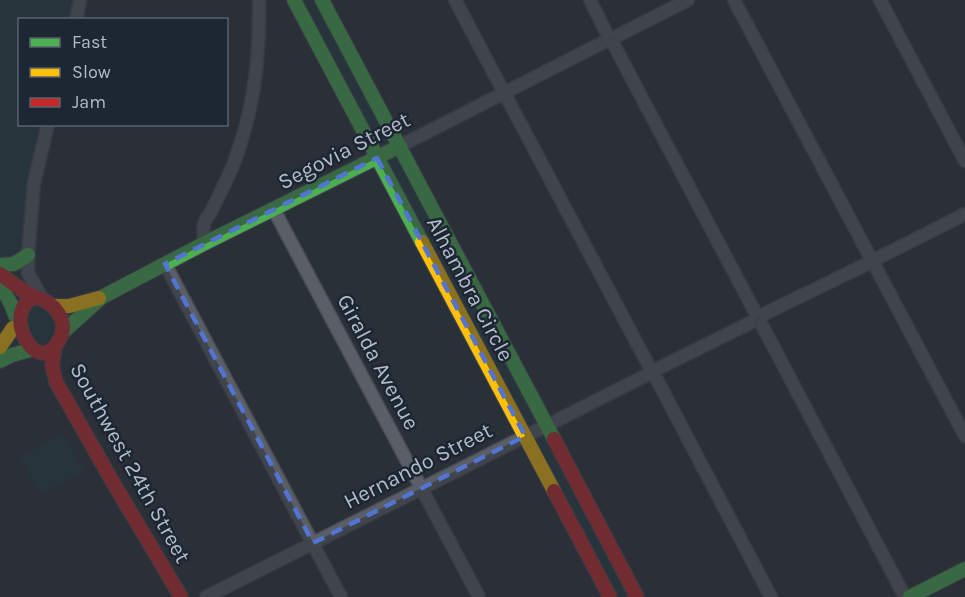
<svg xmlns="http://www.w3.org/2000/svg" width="965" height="597" font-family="Karla,sans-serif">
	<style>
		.green { fill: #273a3e }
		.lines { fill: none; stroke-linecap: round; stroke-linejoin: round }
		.street-casing { stroke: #484c53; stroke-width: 15 }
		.fast-casing { stroke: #484c53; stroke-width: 16 }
		.slow-casing { stroke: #484c53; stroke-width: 16 }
		.jam-casing { stroke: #484c53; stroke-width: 16 }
		.street { stroke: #5a5e66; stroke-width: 12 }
		.fast { stroke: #4caf50; stroke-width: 14 }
		.slow { stroke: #ffc107; stroke-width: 14 }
		.jam { stroke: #c62828; stroke-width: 14 }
		.marked { fill: none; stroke: #5274d3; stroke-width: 4.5; stroke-dasharray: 12 8; stroke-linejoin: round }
		.labels { text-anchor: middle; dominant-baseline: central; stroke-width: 5; stroke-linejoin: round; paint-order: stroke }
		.street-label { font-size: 22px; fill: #b4bcc9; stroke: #1d2633 }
	</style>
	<rect width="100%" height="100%" fill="#2a3038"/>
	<path class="green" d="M0,0H74L70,19L20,20V124L43,125L30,180L26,208L23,249L17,258L0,260Z
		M297,0H316L392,142L378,150Z
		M398,154L540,423L528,430L384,162Z
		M34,306C71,310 46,369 26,333C21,325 23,318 27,310Z
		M63,433L84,470L40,494L20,457Z
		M546,434L632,597H617L532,441Z"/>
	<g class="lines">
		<defs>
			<path id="street" d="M455,0L650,368
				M590,0L607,34
				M734,0L869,255
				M880,0L965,161
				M76,20L80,0
				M617,36L688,0
				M614,45L755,312
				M400,146L604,42
				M274,210L479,597
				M205,243C203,233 201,223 210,214C217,199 225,184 232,168C254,111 260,61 259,0
				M878,258L965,214
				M165,264L341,597
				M875,266L965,436
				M42,298L28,273V255L34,183L48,124
				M764,314L867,264
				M762,325L905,597
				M657,369L752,322
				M655,376L771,597
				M206,597L649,374"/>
			<path id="fast" d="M294,0L422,242
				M322,0L554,439
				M0,265L14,264L28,255
				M0,285L11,304L15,315
				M63,332L102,297L205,243L400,146
				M0,361L12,355L30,350
				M910,597L965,569"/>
			<path id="slow" d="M422,242L554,491
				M55,306H69L99,298
				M0,347L13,328"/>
			<path id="jam" d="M0,274L22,290L35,297
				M35,297C55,302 71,322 58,342C36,379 0,311 35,297Z
				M55,348L52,365L56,382L111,479L181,597
				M554,439L637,597
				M554,491L610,597"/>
		</defs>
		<use href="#street" class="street-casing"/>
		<use href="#fast" class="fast-casing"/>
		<use href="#slow" class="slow-casing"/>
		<use href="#jam" class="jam-casing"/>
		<use href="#street" class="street"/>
		<use href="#fast" class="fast"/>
		<use href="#slow" class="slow"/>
		<use href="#jam" class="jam"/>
	</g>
	<path d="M0 0H965V597H0ZM377,158L525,436L313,543L165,264Z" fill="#2a3038" fill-opacity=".55" fill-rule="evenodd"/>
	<path class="marked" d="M377,158L525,436L313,543L165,264Z"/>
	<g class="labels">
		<g class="street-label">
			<text transform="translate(344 151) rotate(-27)">Segovia Street</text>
			<text transform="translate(470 289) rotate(62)">Alhambra Circle</text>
			<text transform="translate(378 362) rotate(62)">Giralda Avenue</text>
			<text transform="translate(130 463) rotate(61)">Southwest 24th Street</text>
			<text transform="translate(418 466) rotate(-27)">Hernando Street</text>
		</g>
	</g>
	<rect x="18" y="18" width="210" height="108" fill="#1d2633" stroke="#59626f" stroke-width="1.5"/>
	<rect x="30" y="38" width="30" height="9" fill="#4caf50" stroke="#59626f" stroke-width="1.5"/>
	<text x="72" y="48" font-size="18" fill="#b4bcc9">Fast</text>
	<rect x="30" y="68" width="30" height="9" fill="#ffc107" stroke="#59626f" stroke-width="1.5"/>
	<text x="72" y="78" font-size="18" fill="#b4bcc9">Slow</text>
	<rect x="30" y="98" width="30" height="9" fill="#c62828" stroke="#59626f" stroke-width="1.5"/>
	<text x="72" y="108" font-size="18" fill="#b4bcc9">Jam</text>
</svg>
